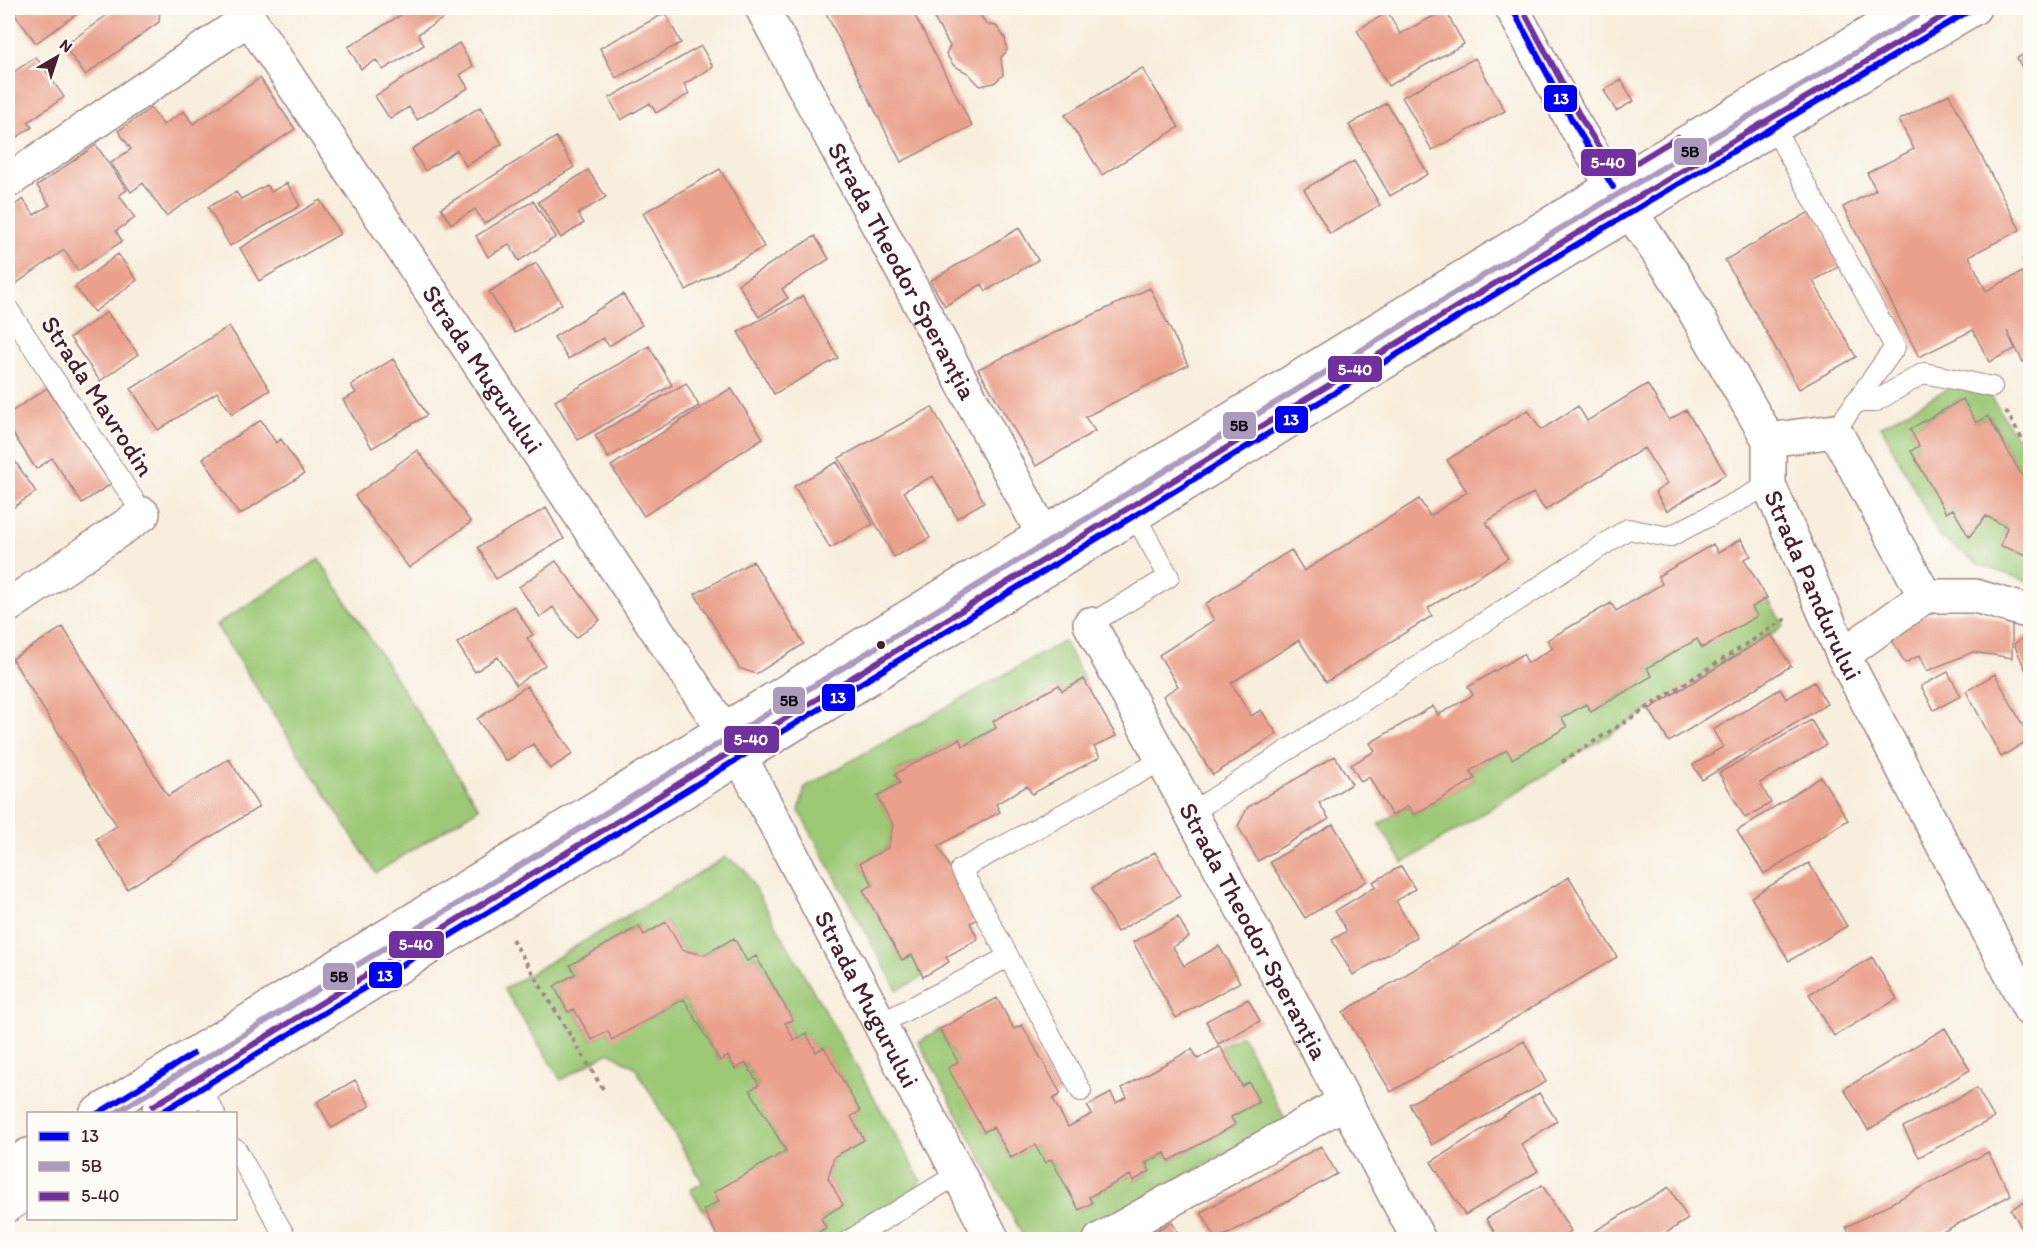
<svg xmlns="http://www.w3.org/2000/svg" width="2038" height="1247" font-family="Itim,sans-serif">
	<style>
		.green { fill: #9dc977; stroke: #747451; stroke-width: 1.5 }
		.building { fill: #eaa08b }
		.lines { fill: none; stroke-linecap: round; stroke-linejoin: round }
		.service-casing { stroke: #a18684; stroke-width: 22 }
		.minor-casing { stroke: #a18684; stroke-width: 36 }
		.tertiary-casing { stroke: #a18684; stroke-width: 36 }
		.primary-casing { stroke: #a18684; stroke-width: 36 }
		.path { stroke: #a18684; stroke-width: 4; stroke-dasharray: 4.5 4.5; stroke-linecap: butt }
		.service { stroke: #fff; stroke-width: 20 }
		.minor { stroke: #fff; stroke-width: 33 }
		.tertiary { stroke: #fff; stroke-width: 33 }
		.primary { stroke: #fff; stroke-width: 33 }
		.bus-1-casing { stroke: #fdfcf7; stroke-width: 10 }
		.bus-2-casing { stroke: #fdfcf7; stroke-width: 10 }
		.bus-3-casing { stroke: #fdfcf7; stroke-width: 10 }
		.bus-1 { stroke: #00f; stroke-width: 6 }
		.bus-2 { stroke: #ad9bbf; stroke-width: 6 }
		.bus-3 { stroke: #7030a0; stroke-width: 6 }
		.bus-dot { fill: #4a1f2b; stroke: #fdfcf7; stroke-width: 2 }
		.labels { text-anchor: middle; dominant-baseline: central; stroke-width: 4.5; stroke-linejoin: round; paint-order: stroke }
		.street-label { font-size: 26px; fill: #4a1f2b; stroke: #fdfcf7 }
		.line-badge { stroke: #fdfcf7; stroke-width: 2 }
		.badge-label { font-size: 16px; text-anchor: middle; font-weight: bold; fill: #fff }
		.pale-badge-label { font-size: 16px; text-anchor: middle; font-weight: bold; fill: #111 }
	</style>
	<rect width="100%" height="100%" fill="#fdfcf7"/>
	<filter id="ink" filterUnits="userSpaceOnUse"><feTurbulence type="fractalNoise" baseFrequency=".0167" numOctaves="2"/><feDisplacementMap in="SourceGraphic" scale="12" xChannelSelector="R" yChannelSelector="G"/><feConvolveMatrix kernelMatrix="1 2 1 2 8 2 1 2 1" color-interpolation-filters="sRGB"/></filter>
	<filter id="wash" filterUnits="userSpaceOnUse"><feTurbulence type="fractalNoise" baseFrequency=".008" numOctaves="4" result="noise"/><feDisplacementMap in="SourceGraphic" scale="24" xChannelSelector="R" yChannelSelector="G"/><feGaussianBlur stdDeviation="1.35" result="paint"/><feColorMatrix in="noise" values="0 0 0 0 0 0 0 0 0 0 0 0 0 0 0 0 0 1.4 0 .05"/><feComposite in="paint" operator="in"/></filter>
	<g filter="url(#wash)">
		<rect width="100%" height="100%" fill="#f8eedd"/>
		<path class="green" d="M1954,385L1988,391L2027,455L2030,456V477L2021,474L1989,416L1976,423L1962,399L1910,429L1919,446L1911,451L1946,512L1953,509L1969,537L1986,516L2007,527L2001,546L2030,556V582L1980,565L1939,536L1881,426Z
			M319,559L479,808L376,873L216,625Z
			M1767,598L1784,626L1403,863L1379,824L1408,806L1414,815L1475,779L1470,771L1507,750L1567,726L1562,718L1586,704L1592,712L1652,676L1647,668L1697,639L1702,648L1752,607Z
			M1064,641L1084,679L1062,691L1058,685L993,721L996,728L963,746L958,739L895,773L900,783L877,796L893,825L888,848L860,863L873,885L864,891L902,960L912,955L923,977L897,990L799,811L805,787Z
			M726,857L744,869L921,1180L913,1193L834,1239H806L826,1228L821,1218L843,1205L828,1178L834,1157L864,1140L851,1117L860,1111L824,1048L816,1052L806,1034L794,1040L785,1023L792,1019L756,956L747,961L734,938L704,955L682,950L666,922L644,935L638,926L570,965L575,974L554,986L568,1012L574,1009L592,1040L608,1031L612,1039L684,999L719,1060L728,1056L735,1069L746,1063L759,1085L751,1090L786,1151L715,1193L719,1201L703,1210L690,1190L703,1183L635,1067L609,1052L561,1080L504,989Z
			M940,1029L958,1062L984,1132L993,1127L1011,1158L1035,1145L1045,1163L1051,1159L1079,1210L1092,1203L1089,1197L1130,1175L1134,1181L1150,1171L1146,1163L1165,1153L1170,1161L1235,1125L1231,1117L1259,1102L1249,1083L1242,1086L1220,1046L1242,1035L1286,1121L1066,1239H1028L1022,1234L919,1042Z"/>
		<g id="blocks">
			<path class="building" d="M10,8H85L36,43Z
				M117,8H160L159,22L85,75L64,46Z
				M412,8H460L418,34L424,45L383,70L376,60L361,69L348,47Z
				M837,8H911L972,126L901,162L826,13Z
				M928,8H976L986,24L996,26L1005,38L1007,50L1001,58L1003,75L994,83L980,86L968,73L954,66L946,54L950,46Z
				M1445,10L1464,44L1388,86L1357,30L1388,12L1400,34Z
				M665,13L681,43L616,78L600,48Z
				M459,43L473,66L460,75L468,88L417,120L409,107L390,119L375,96Z
				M701,46L713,67L684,84L689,94L656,113L650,103L621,120L609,98Z
				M2030,51V84L2017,58Z
				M36,57L64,97L28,122L32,127L8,143V76Z
				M1475,58L1505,111L1432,150L1402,97Z
				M1142,68L1179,127L1102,175L1065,115Z
				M260,78L295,129L166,216L143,183L131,192L111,163L131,149L118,131L151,108L163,125L184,111L193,124Z
				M1621,80L1634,101L1616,111L1604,90Z
				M1949,94L2020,230L1969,256L1986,291L2028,269L2023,260L2030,256V358L2023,362L2007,331L2015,349L1989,362L1973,330L1919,357L1843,207L1876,190L1867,173L1914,149L1899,120Z
				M1387,103L1428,174L1390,196L1349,125Z
				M480,107L502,144L466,166L457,150L425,171L412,149Z
				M556,137L574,167L484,224L475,209L451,224L441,208Z
				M96,145L127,190L119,195L135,218L116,231L122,241L78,271L64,250L14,285L8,281V210L23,199L34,215L50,205L37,186Z
				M1354,161L1380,205L1330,234L1304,189Z
				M720,169L764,247L686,290L643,213Z
				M588,170L606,197L578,214L584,223L561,238L538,202Z
				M287,183L300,206L230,246L208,207L236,192L241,199L267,185L271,192Z
				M320,200L340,234L259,281L240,248Z
				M533,201L556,237L519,261L509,244L488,257L476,236Z
				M1813,210L1844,264L1813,281L1856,357L1799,389L1725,260Z
				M1019,228L1038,260L986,291L982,284L945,306L930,281Z
				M815,236L829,259L782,289L788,298L759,317L738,284Z
				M118,254L137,280L94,312L75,287Z
				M536,263L562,304L515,333L489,292Z
				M1150,288L1188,365L1085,417L1095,431L1036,466L978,369Z
				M623,294L642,325L609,346L603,338L568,359L554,337Z
				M803,296L838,358L774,394L738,332Z
				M107,312L138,354L100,381L70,338Z
				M229,326L270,390L232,414L217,392L158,430L131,389Z
				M649,346L672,385L578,440L555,401Z
				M393,359L427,415L372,448L343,400L356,393L351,385Z
				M686,383L699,406L608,458L595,435Z
				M1647,384L1669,420L1686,410L1726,474L1667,511L1655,492L1667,484L1644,448L1545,510L1533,493L1486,522L1508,558L1428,608L1432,616L1326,682L1299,640L1231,683L1251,716L1261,710L1277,734L1213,775L1163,696L1178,686L1159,655L1214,620L1205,604L1291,550L1304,571L1419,499L1430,516L1467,492L1447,460L1528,410L1541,430L1578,406L1587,421Z
				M47,388L111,484L82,503L52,458L36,469L8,426V414Z
				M731,388L763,438L644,516L611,466Z
				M1963,399L1976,423L1988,416L2021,474L2030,477V556L2001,546L2007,527L1986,516L1969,537L1953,509L1946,513L1911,451L1919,446L1910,429Z
				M932,407L984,502L957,518L933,476L904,491L930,538L894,557L839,458Z
				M261,420L276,443L281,439L304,474L239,515L203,458Z
				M417,450L471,522L409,568L355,496Z
				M8,451L36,492L8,511Z
				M837,462L873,524L830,548L794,486Z
				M546,508L564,539L496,579L478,547Z
				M1741,539L1751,556L1744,559L1767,598L1752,607L1757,616L1702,648L1697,639L1647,668L1652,676L1591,712L1586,704L1562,718L1567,727L1512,759L1507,750L1470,771L1475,779L1414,815L1408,806L1392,816L1369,777L1361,782L1351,765L1375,751L1370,743L1433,706L1438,715L1473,695L1468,687L1523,654L1528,663L1553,648L1547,640L1611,603L1616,611L1662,584L1658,576L1713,544L1718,553Z
				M556,561L600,620L576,638L553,607L540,617L519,587Z
				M753,561L804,644L756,674L739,668L695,594Z
				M514,606L533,635L527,638L545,665L516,685L498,657L475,672L457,643Z
				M1970,610L2012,625V658L1973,652L1927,671L1920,655L1905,663L1888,633L1919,615Z
				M63,627L168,796L229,759L259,807L127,889L96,839L117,826L12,659Z
				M2030,633V680L2014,644Z
				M1771,634L1791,666L1669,742L1649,709Z
				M1948,672L1961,696L1934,710L1921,686Z
				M1995,674L2030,739L2001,757L1966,691Z
				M1084,679L1116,736L1094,747L1100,757L1032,794L1027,786L996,804L1000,812L938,846L978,919L970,923L978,939L946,957L949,962L923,977L912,955L902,960L863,890L873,885L860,863L888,848L893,825L877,796L900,783L895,774L959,739L963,746L996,728L993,721L1059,685L1062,691Z
				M1814,682L1827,704L1702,780L1693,765L1723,747L1713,730L1780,689L1786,699Z
				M527,686L573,754L550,769L533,744L506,761L477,719Z
				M1811,720L1826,745L1760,783L1771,803L1745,818L1719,773Z
				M1335,756L1352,784L1319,803L1329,819L1258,861L1238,826L1248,807Z
				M1821,777L1848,820L1764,874L1737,831Z
				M1333,824L1367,881L1305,918L1270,862Z
				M1155,852L1180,896L1117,932L1092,888Z
				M1809,863L1847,926L1789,961L1751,897Z
				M1401,866L1415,889L1396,901L1417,937L1353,975L1332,940L1347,931L1335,911L1376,886L1373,882Z
				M1569,877L1617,957L1391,1092L1343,1012Z
				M1178,917L1189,937L1173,947L1184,966L1219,946L1240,982L1176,1018L1133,942Z
				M666,922L682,950L704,955L734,938L747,961L756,956L793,1020L785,1023L794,1040L806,1033L816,1052L824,1047L860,1111L851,1117L864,1140L834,1157L828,1178L843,1205L821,1218L826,1228L806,1240H720L703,1210L719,1201L714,1192L786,1151L750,1090L759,1085L746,1063L735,1069L728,1056L720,1061L684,999L612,1040L608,1031L592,1040L574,1009L568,1012L554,986L575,974L570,965L639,926L644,935Z
				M1872,957L1897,999L1834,1036L1809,994Z
				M997,998L1014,1029L1022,1025L1061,1094L1053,1099L1068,1127L1092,1114L1087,1106L1111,1093L1116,1103L1127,1097L1122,1088L1192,1049L1198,1059L1220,1046L1242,1086L1249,1082L1259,1102L1231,1117L1235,1125L1169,1161L1165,1153L1146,1163L1150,1171L1133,1181L1130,1175L1089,1197L1092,1203L1079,1210L1051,1159L1045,1163L1035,1145L1011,1158L993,1127L984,1132L948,1068L958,1062L940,1029Z
				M1248,999L1260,1021L1218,1044L1206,1021Z
				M1945,1028L1970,1070L1868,1130L1844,1089Z
				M1524,1041L1546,1082L1432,1145L1409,1104Z
				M355,1080L370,1106L332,1128L317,1102Z
				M1977,1088L1994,1118L1919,1157L1903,1127Z
				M1539,1093L1557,1121L1521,1144L1538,1171L1465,1215L1431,1162Z
				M1321,1146L1337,1174L1217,1240L1201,1212Z
				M1988,1152L2011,1195L1928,1240H1852L1846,1227Z
				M1542,1185L1571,1231L1557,1240H1499L1486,1219Z
				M1669,1187L1688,1219L1655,1240H1591L1588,1235Z
				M2030,1199V1240H2028L2011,1209Z
				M1172,1222L1182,1240H1139Z"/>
		</g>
	</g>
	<g filter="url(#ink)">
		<use href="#blocks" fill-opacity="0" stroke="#a18684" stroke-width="1.5"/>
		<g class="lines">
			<defs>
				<path id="service" d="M1773,126L1895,347L1835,431
					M8,309L143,514
					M1855,402H1874L1924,373L1992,387
					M1090,624L1169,577L1134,514
					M1191,813L1628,529L1669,537L1769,485
					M880,1024L1008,957
					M200,1088L215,1114
					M1081,1091L961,869L1163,760
					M236,1149L287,1240
					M850,1240L958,1174"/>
				<g id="minor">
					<path id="s1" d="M242,8L723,729"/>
					<path id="s2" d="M762,8L1043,534"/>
					<path d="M8,181L249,18"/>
					<path id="s3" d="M1673,274L1769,440V485L1843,655L2030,1010"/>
					<path d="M1769,440L1835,431L1925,596H1975L2030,612"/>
					<path d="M8,606L143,514"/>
					<path id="s4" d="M1090,624L1419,1240"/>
					<path d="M1843,655L1925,596"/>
					<path id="s5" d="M741,758L993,1240"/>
					<path d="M1100,1240L1345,1102"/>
				</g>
				<path id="tertiary" d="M1512,8L1573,122L1613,187L1673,274"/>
				<path id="primary" d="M96,1114L1553,222L1912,8
					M158,1114L1569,249L1974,8
					M8,1169L28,1155
					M8,1205L28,1191"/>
			</defs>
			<use href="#service" class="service-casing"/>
			<use href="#minor" class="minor-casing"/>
			<use href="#tertiary" class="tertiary-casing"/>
			<use href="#primary" class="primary-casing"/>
			<path class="path" d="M2006,411L2027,448L2030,449
				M1562,762L1789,617
				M512,939L603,1089"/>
			<use href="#service" class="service"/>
			<use href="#minor" class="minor"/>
			<use href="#tertiary" class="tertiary"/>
			<use href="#primary" class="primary"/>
			<defs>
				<path id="bus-1" d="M1512,8L1573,122L1613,187
					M97,1114L193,1054
					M159,1114L1569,249L1974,8"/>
				<path id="bus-2" d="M114,1114L1558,230L1917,16"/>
				<path id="bus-3" d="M1522,8L1581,118L1616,175L1678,137
					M153,1106L1564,241L1957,8"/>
			</defs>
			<use href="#bus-1" class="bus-1-casing"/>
			<use href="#bus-2" class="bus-2-casing"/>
			<use href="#bus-3" class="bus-3-casing"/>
			<use href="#bus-1" class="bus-1"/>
			<use href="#bus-2" class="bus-2"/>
			<use href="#bus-3" class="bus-3"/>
		</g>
	</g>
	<circle class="bus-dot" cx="881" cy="645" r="5"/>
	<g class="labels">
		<g class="street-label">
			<text stroke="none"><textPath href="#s2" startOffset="298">Strada Theodor Speranția</textPath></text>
			<text stroke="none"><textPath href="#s1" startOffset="434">Strada Mugurului</textPath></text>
			<text transform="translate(98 396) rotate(57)">Strada Mavrodin</text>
			<text stroke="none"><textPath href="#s3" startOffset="346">Strada Pandurului</textPath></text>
			<text stroke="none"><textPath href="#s4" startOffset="348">Strada Theodor Speranția</textPath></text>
			<text stroke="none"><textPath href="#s5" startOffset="272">Strada Mugurului</textPath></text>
		</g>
	</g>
	<g class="line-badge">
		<rect x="1543" y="84" width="35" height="29" rx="6" fill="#00f"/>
		<rect x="1673" y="137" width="35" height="29" rx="6" fill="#ad9bbf"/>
		<rect x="1580" y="148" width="57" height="29" rx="6" fill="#7030a0"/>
		<rect x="1327" y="355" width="56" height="28" rx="6" fill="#7030a0"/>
		<rect x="1274" y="405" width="35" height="29" rx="6" fill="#00f"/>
		<rect x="1222" y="411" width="35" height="29" rx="6" fill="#ad9bbf"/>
		<rect x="821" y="683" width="35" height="29" rx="6" fill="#00f"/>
		<rect x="772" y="686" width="34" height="29" rx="6" fill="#ad9bbf"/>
		<rect x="723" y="725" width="57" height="29" rx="6" fill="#7030a0"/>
		<rect x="388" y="930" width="57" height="29" rx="6" fill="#7030a0"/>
		<rect x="368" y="961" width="35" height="28" rx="6" fill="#00f"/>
		<rect x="322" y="962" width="34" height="29" rx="6" fill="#ad9bbf"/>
	</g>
	<g class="badge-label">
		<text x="1561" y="104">13</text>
		<text x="1608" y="168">5-40</text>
		<text x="1355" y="375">5-40</text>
		<text x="1291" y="425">13</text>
		<text x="838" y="703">13</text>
		<text x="751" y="745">5-40</text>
		<text x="416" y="950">5-40</text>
		<text x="385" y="981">13</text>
	</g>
	<g class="pale-badge-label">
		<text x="1690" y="157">5B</text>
		<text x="1239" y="431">5B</text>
		<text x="789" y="706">5B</text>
		<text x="339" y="982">5B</text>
	</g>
	<rect width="2038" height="1247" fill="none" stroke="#fdfcf7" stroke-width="30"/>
	<rect x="27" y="1112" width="210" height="108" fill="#fdfcf7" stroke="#b5a4a5" stroke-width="1.5"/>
	<rect x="39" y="1132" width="30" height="9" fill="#0000ff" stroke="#b5a4a5" stroke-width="1.5"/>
	<text x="81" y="1142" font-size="18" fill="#4a1f2b">13</text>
	<rect x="39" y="1162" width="30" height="9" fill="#ad9bbf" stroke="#b5a4a5" stroke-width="1.5"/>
	<text x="81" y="1172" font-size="18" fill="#4a1f2b">5B</text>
	<rect x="39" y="1192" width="30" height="9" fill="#7030a0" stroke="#b5a4a5" stroke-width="1.5"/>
	<text x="81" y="1202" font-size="18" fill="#4a1f2b">5-40</text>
	<g transform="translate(57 57) rotate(39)" stroke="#fdfcf7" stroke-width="4.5" paint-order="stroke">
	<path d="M0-4.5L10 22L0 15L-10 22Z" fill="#4a1f2b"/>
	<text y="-9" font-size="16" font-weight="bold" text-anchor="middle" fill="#4a1f2b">N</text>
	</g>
</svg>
